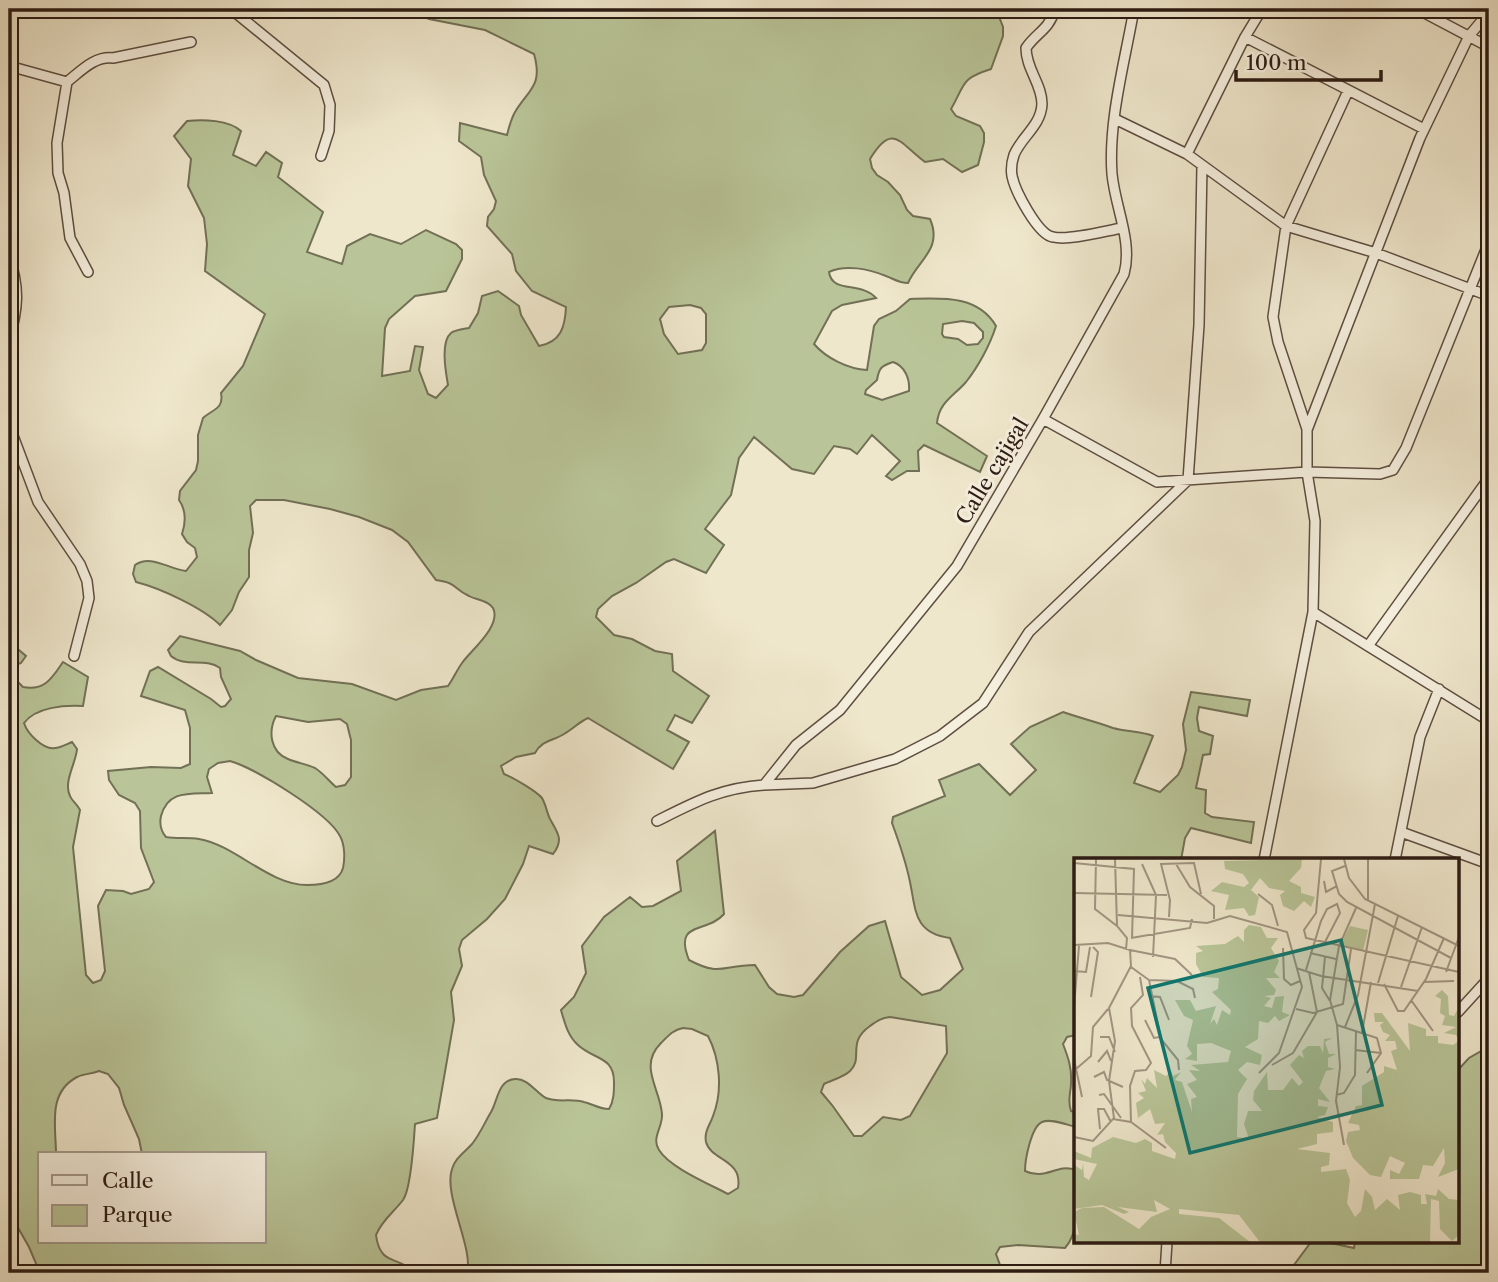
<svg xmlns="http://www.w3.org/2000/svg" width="1498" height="1282" font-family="'Libre Caslon Text',serif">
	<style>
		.green { fill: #b9c598; stroke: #727056; stroke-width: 2; fill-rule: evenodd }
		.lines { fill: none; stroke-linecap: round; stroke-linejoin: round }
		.street-casing { stroke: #5d4e41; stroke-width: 12 }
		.street { stroke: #f5efde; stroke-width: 9 }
		.labels { text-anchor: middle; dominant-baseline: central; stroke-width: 6; stroke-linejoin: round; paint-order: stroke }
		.street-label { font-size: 21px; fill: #2c1b13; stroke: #f5efde }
		.inset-road { fill: none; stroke: #a19582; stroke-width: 2 }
		.view { fill: #0f766e; fill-opacity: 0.15; stroke: #0f766e; stroke-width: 3.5 }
		.inset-edge { fill: none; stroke: #2c1b13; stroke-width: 3.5 }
	</style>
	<rect width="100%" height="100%" fill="#efe7cc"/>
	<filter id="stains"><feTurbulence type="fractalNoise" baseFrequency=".00286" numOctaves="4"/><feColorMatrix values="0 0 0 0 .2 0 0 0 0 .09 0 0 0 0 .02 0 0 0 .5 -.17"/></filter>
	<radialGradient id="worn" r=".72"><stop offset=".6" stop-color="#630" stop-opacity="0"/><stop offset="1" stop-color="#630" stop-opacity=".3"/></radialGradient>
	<path class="green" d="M419,9H996L1003,27V36L991,69C960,79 966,83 951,109L956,116L980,126L984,133V142L978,165L962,172L943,159L925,162C900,144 893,121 870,159L872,168L877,175L888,182L900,195L907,210L913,216L930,219C943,249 918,260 908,283C899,283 894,279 886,276C869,269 845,264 829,272C832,294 861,281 876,298L842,305L832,311L814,344C826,358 848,369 867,370L874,326L879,319L896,311L910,299C942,298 978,295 996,326C990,345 978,367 966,382C954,396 939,402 937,423L987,456L980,472L924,445L918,451L919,471H907L892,480L886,476L900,461L872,435L857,454L850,449L834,446L814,474L792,469L754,437L739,458L731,495L705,529L724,545L706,573L674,559L666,562L636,583L612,596L598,609L596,617L614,635L632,639L655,651L672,654L673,671L709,696L692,723L675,715L667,730L689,742L673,769L588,718C579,722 573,729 564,734C553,741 542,740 535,753L516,757L501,766L504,774C514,778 536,791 542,798C546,805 547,813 550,819C558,833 564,840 553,854L529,846L523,864L505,899L487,919L462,940L459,949L462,966L451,992L454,1020L437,1118L415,1124C414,1140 411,1189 403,1200C393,1213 382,1220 376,1235C380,1267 399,1255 415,1273H40L29,1247L9,1212V645H13L26,656L21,663L13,666L11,675L23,687C45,691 52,678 63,662L88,677L83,706C64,705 36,707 24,723C27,733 43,750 55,748C60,748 67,744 72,742L77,749C76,763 63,782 70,796C72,801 77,804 80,810L73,847L86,975L93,983L101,980L105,971L98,906L106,890L123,891L131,894L149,889L154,882L141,848L140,811L135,803L119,795L109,780L108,771L151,767L181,768L190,764V728L185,710L141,696L150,671L158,667L211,699L221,707L225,706L231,699L221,677L220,668C205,657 185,668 171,656L168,650L180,636L240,651L256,660L298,678L352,684L396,700L421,690L448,686C453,679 457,670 462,663C470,651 502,626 493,608C488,600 476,600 469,596C453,589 458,583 436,580L408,542L392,530L359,517L330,509L284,500H256L250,506L253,533L249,550V577L239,592L232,610L220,625C203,608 160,588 136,582L133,574L135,565C151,554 168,569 186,571L197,557L195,548L187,542L182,534C186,522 186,510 179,500L180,491L196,470L198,461V435L203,418C213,409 224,409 221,393L243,366L265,314L205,271L207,244L204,218L188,186L191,159L174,136L187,121C203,119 229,120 241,131L233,155L256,166L266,152L282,163L278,177L323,212L307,252L342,264L347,246L370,234L401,244L426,230L456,244L462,250V259L446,291L415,296L389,319L385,328L382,376L410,371L415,346L423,347L419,370L428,394L436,398L448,385C446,373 440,342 451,333C455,330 464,329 469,328L478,313L482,296L498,291L519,306L521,315L539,346C561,342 565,327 566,307L532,291L516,271L512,254L487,226L488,217L494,209L496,201L484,175L481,157L459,141L460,123L507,135C509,127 511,119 515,112C529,89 543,86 534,54L485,30L429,19L421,15ZM690,305L701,308L706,314V343L702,350L678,354L664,334L660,319L669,307ZM962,321L974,323L983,332V338L978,344L967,345L958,339L944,337L942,334L943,324ZM893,362C905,366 910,379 909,391L882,400L865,394L866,390L877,380C879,368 881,366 893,362ZM276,716L308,722L340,719L347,724L351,740V777L345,785L336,787C329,781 323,773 315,768C307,764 297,763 288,759C270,752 268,731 276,716ZM230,761C255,768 328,813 340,836C345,845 345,859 343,868C339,883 320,885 307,885C269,885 235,845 199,839C188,837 177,839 166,837C161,831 159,825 161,816C168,790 189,794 212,793L207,777L209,769L218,763ZM99,1071L108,1074L119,1088L124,1105L139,1139L142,1154H264V1242H40V1154H56C56,1127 47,1093 77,1077C83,1074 91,1074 99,1071Z
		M1191,692L1250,700L1247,716L1199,707L1197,718L1199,731L1213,736L1210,754L1203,755L1196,788L1206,790L1205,813L1212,817L1254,822L1251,843L1191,828L1185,838L1181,860H1076V1035L1067,1037L1063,1044C1068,1057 1072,1068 1071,1083C1071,1093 1067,1100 1071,1111L1076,1113V1127C1067,1125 1051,1118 1042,1122C1031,1127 1025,1160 1025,1171C1046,1181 1056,1163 1076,1170C1076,1193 1082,1229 1065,1248L1018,1245L1000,1247L996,1254L1003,1273H467C474,1249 443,1195 452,1169C455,1158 465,1152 472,1144C480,1134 485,1122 491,1112C498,1100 498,1080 515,1079C528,1078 536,1093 546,1098C558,1103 572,1098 584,1102C593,1104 599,1109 609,1109C614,1101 614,1092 614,1082C614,1056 594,1060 578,1045C568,1036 565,1024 561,1010L574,997L586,973L582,946L604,917L630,897L642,907L653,906L681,891L677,861L715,831L724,914C707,934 673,920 689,960C721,977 722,965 755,965L769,987L777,994L794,997L803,995L840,952L869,926L885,921L901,977L922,995L940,990L963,969L950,938C914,933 916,911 910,882C906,862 899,842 892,823L893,817L945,796L939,780L979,764L1010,795L1036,770L1011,744L1030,727L1063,712C1080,718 1097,722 1113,728C1127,732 1140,731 1153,736L1134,783L1160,792L1178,775L1182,767L1186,750L1183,724ZM890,1017L946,1026L947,1053L910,1116L901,1120L883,1117L862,1136H854L832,1105L821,1092L824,1084C832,1080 844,1077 850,1071C864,1058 846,1043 870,1026C877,1021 881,1018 890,1017ZM683,1028L692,1029L708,1036C720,1059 723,1091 713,1116C710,1125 704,1131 706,1142C711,1161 743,1159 738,1188L728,1194C709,1184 669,1167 659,1150C651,1138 663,1127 662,1114C660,1088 638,1066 661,1043C669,1035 673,1030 683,1028Z
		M1483,1050L1489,1051V1273H1288L1311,1242H1326L1354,1248L1355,1242H1458V1070L1469,1058Z"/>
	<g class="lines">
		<defs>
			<path id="street" d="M231,9L324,85L330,105L329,131L321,156
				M1055,9C1049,30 1037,32 1026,48C1026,69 1042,84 1042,104C1041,126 1021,137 1014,155C1012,161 1011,170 1012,176C1015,191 1038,235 1053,237C1069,241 1105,231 1122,228
				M1417,9L1489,47
				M1245,37L1424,129
				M9,66L67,82L57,143L58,173L64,193L70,238L88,272
				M67,82C81,71 94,56 113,58L191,42
				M1115,119L1187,154L1286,226L1376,253L1489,296
				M1187,154L1245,37L1262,9
				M9,256C20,289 18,308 9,341
				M1043,419L1157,482L1307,472L1380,474L1393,470L1406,448L1489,242
				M9,425L38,502L80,564L87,581L89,598L74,656
				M1307,429L1278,342L1273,317L1286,226L1348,91
				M1313,612L1489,721
				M1368,646L1489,478
				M1484,718L1489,704
				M764,785L813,783L895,759L940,736L983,703L1029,632L1188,480L1199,325L1202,166
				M657,821C695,802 720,788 764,785L796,745L840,710L957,566L1043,419L1124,274C1133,242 1115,207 1112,174C1108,121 1125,61 1134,9
				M1401,832L1489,864
				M1264,860L1313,612L1315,521L1307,472V430L1420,138L1469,36L1489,12
				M1395,860L1420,737L1439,689
				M1458,1012L1489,978
				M1165,1273L1167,1242"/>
		</defs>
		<use href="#street" class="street-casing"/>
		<use href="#street" class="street"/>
	</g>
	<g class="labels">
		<g class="street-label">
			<text transform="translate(992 471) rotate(-59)">Calle cajigal</text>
		</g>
	</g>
	<g transform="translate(1074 858)">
		<rect width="385" height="385" fill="#efe7cc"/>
		<path d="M228,1L227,10L215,23L227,29V35L241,39L237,49L230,43L220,53L209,48L206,37L211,33L195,30L186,20L177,32L185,39L181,57L175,58L170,50L151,52L155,37L137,33L148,24L170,29L175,25L169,16L151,11L150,3ZM175,67L187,69L193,80H204L197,90L205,103L200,114L206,120H192L202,132L200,137L190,138L197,140L190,148L198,150L201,139L210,138L208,154L216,157L205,163L201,158L194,165L185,163L184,181L171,189L188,197L186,207L173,204L164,212L173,221L164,236L163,279L175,281L170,266L174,253H188L179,242L180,233L193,214L194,232H209L218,220L225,228L229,224L216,207L225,197L230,200L228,193L234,188H246L249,195L250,181L258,180L251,184L255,196H262L254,200V209L261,211L252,213L245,230L256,244L244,241V248L254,249L251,257L243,259L259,264V274L243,276V286L223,291L256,295L255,307L247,309V314L272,311L276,322L273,345L281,359L287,353L291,331L298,339L301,352L313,341L326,352L324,337L336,334L347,337V346H353L351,336L362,338L364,331L375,341L385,342V377L378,383L366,371L365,343L357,341L356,384H186L165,357L105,351V356L145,360L176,384H0V376L5,377L0,354L8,350L30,349L65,371L77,359L96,351L80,342L83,354L44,349L55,354L50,356L28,347L0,351V307L8,312L9,305L10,319L15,322L23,306L0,301V293L17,300L18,290L39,279L62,285L71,281L78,285V293L101,301L102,295L91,284L89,276L83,277L91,265L81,266L76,251L64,260L62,245L70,240L64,235L72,233L67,221L71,226L73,220L83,230L80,212L92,218L97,213L99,218L107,214L101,222L108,224L118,254L117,241L123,239L113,226L123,222L115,212L126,213L117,207L154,204L157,193L137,185L123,186V203L111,201L118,196L113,188L119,162L110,158L101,142H116L122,153L142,148L136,166L140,161L143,167L148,152L156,157L157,152L138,134L144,131L145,120L129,119L122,106V95L129,93L122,88L151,86L164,78L170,84V72ZM276,68L294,72L289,93L266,87ZM368,132L374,138L375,157L380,158L385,149V311L364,319L371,305L370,290L359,308L349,307L345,321H316V312L325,316L331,305L316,298L307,319L296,317L279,300L272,283L274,274L286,272L285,267L274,265L282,248L288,247V228L310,214V208L323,212L317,193L323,191L321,183H311L316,177L309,174L306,167L310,164H301L300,155H308L336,193L334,165L352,171V178H364V185L379,187L385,183L382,177L370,175L382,169L368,167L371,158L366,155L367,141L361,138Z" fill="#b9c598"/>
		<path class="inset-road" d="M22,1L21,51L43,68M41,1L43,68L53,80L52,91M247,1L242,55L230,72L232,80L385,114M270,1L275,20L291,41L385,88M0,5L60,11L58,80M68,6L82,37L79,99M102,6L116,29L140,48V61M271,8L258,13L265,36L273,44L377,100M250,23L252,34L263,28M0,35L93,37M184,36L198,47L204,68M294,43V1M44,57L133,65L156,58L213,74L228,129L205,195L185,215M95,59L96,42L87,6L120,5L127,36M57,80L116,70L118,61M0,87L34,85L56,92L57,108L35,150L41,183L35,223L40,260L19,283L0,279M209,90L210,121L217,127L226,123M56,92L101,101L118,117M236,95L262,101M251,99L248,130L256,143M57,109L75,122L103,123L119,131L121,140M222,110L247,118L344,133M232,112L247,63L253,51L263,46L266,55L251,84M0,113L12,114L16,89M372,114L385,79M75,122L87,181L104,202L105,212M350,124L380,123M304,125L324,58M310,126L324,153H330L352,121L370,80M327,129L348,69M76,138L86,139L95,162M17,139L24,94L19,89M337,142L359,173M0,149L5,88M222,151L239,155L269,146L277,91M71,162L80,180L86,179M263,167L303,180L307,195L293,215M271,169L284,137L301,46M288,175L297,124M26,179H35L41,194M281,192L307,195M0,201L8,239M24,204L33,193L37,203M198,207L219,195L243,154L235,114M2,211L17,198L19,169L34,151M20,219L30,214L33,222L49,229M25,237L30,236L47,260M262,237L270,235L281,217L282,173M39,261L57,264L56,228L61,213L72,212L77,205L58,168L57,150L69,137L66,119M57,264L92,290M26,271L24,251H30L37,264M270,287L262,243L266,209L263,167L256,142L265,88L282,50"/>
		<path class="view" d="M267,82L308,247L116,295L74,130Z"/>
		<rect width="385" height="385" class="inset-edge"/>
	</g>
	<rect width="1498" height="1282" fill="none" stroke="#efe7cc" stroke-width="35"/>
	<rect x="10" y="10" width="1477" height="1261" fill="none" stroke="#2c1b13" stroke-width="3.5"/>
	<rect x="18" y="18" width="1463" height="1247" fill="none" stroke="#2c1b13" stroke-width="2"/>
	<rect x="38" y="1152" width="228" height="91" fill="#f5efde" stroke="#a59a8d" stroke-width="2"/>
	<rect x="52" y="1175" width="35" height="10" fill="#f5efde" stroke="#a59a8d" stroke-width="2"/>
	<text x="102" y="1188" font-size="21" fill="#2c1b13">Calle</text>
	<rect x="52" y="1205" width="35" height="21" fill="#b9c598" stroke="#a59a8d" stroke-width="2"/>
	<text x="102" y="1222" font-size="21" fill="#2c1b13">Parque</text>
	<path d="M1236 70v10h145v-10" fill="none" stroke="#2c1b13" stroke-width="3.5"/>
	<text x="1246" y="70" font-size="21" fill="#2c1b13" stroke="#f5efde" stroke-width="5" paint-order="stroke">100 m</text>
	<rect width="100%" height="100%" filter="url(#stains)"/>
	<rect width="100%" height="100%" fill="url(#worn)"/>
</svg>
